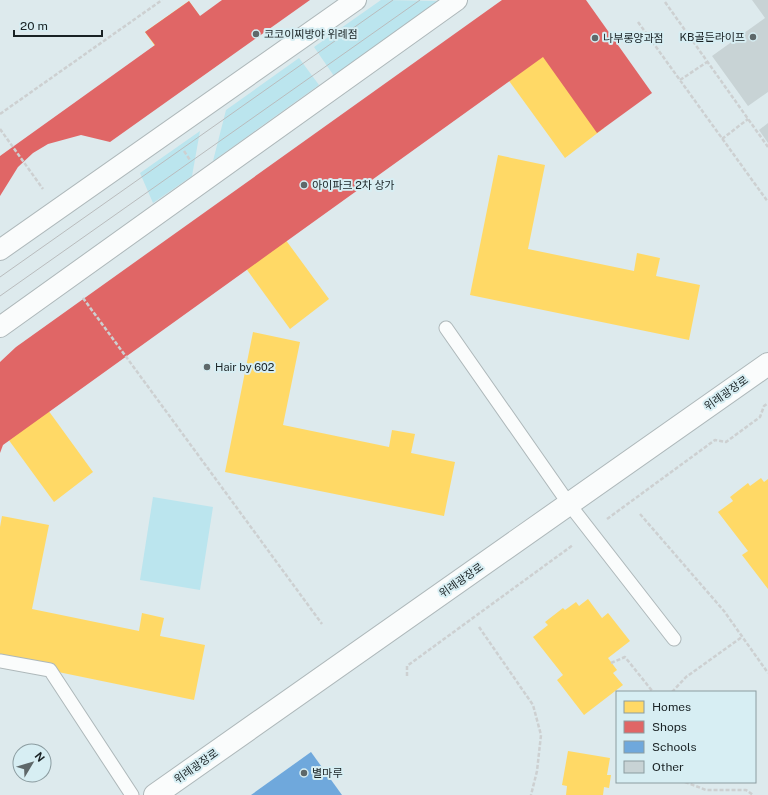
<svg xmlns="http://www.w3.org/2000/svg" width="768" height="795" font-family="'Public Sans','Noto Sans KR',sans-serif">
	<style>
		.green { fill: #bbe5ee }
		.homes { fill: #ffd966 }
		.shops { fill: #e06666 }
		.schools { fill: #6fa8dc }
		.building { fill: #c8d3d5 }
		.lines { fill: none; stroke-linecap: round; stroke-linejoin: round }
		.service-casing { stroke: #aeb8ba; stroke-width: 15 }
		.pedestrian-casing { stroke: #aeb8ba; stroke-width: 22 }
		.tertiary-casing { stroke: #aeb8ba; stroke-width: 24 }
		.path { stroke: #cdd0d1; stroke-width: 2.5; stroke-dasharray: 4 2; stroke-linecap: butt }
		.service { stroke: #fafcfc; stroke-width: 13 }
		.pedestrian { stroke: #fafcfc; stroke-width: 20 }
		.tertiary { stroke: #fafcfc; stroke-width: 22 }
		.tram { stroke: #b9bcbd; stroke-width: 1 }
		.poi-dot { fill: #5e686a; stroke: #d7eef3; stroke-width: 1.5 }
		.labels { text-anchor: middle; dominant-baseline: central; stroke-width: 4; stroke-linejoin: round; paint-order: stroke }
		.poi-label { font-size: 11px; fill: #192224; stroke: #d7eef3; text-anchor: start }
		.street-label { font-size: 11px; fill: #192224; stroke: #d7eef3 }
	</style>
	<rect width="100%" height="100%" fill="#ddeaed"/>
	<path class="green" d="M381,0L439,1L334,76L314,47Z
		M299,58L319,85L213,161L226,110Z
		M200,131L192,176L153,203L140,173Z
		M153,497L213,507L200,590L140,580Z"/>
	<path class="homes" d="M189,1L229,57L185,88L145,32Z
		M530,26L604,128L565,158L491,56Z
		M498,155L545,165L528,249L634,271L637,253L660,258L656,276L700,285L689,340L470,295Z
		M255,198L329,299L290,329L216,227Z
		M253,332L300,342L283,425L389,447L392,430L415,434L411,453L455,462L444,516L225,472Z
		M19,370L93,472L54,502L0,428V385Z
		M761,478L764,482L768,479V589L742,555L748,551L718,512L733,501L730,497L748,483L750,486Z
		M2,516L49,525L32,609L139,631L142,613L164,618L160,636L205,645L194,700L0,660V527Z
		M588,599L602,618L608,613L630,641L608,658L617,670L613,673L623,685L584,715L557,680L563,675L533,637L548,625L545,622L563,608L565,610L576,602L579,606Z
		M568,751L610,758L607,775H611L609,788L604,787L603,795H566L567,786L562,785Z"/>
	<path class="shops" d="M222,0H310L110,142L81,135L48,144L33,153L18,167L0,196V156L155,45L145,32L189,1L200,16Z
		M502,0H586L652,93L597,133L543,57L3,445L0,453V362L16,347Z"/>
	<path class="schools" d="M311,752L342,795H251Z"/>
	<path class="building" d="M752,0H768V92L748,106L712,56L765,18Z
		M768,123V143L759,130Z"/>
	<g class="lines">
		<defs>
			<path id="service" d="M446,328L569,504L674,639
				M0,661L50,670L132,795"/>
			<path id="pedestrian" d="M0,250L356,0
				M0,327L457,0"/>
			<path id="tertiary" d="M155,795L768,364"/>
		</defs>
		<use href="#service" class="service-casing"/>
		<use href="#pedestrian" class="pedestrian-casing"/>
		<use href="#tertiary" class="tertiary-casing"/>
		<path class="path" d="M665,2L768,147
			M638,22L768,202
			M680,80L707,62
			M0,114L162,0
			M0,129L43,189
			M722,139L748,119
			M184,151L190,160
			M83,298L322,624
			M640,514L724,611L768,673
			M607,519L715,440L726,442L760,417L764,406L768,403
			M479,627L533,705L541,735L537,771L531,795
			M611,663L625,657L653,692
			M407,676V666L573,545
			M672,692L686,677L742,637
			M685,782L706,790H746L753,795"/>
		<use href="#service" class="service"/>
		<use href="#pedestrian" class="pedestrian"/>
		<use href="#tertiary" class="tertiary"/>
		<path class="tram" d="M0,277L393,0
			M0,296L420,0"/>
	</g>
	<g class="poi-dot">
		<circle cx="256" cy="34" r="4"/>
		<circle cx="753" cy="37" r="4"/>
		<circle cx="595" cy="38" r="4"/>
		<circle cx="304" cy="185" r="4"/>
		<circle cx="207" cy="367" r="4"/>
		<circle cx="304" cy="773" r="4"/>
	</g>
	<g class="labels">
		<g class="poi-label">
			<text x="264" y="34">코코이찌방야 위례점</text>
			<text x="745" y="37" text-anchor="end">KB골든라이프</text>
			<text x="603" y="38">나부롱양과점</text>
			<text x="312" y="185">아이파크 2차 상가</text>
			<text x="215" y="367">Hair by 602</text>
			<text x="312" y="773">별마루</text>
		</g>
		<g class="street-label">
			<text transform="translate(726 393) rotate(-35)">위례광장로</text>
			<text transform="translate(461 580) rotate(-35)">위례광장로</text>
			<text transform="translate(196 766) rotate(-35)">위례광장로</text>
		</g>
	</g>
	<rect x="616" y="691" width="140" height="92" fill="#d7eef3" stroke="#8b9ca0"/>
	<rect x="624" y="701" width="20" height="12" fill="#ffd966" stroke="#8b9ca0"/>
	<text x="652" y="711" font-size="12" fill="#192224">Homes</text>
	<rect x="624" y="721" width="20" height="12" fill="#e06666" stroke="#8b9ca0"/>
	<text x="652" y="731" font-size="12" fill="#192224">Shops</text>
	<rect x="624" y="741" width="20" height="12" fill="#6fa8dc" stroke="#8b9ca0"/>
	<text x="652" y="751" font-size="12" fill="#192224">Schools</text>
	<rect x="624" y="761" width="20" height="12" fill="#c8d3d5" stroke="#8b9ca0"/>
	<text x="652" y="771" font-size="12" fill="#192224">Other</text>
	<g transform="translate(32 763) rotate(52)"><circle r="19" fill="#d7eef3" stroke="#8b9ca0"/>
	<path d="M0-3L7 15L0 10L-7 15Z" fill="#5e686a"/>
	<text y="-6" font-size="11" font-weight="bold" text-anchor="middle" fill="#192224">N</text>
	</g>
	<path d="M14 30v6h88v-6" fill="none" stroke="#192224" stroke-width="2"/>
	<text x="20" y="30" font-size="12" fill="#192224" stroke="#d7eef3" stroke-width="3" paint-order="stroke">20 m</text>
</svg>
